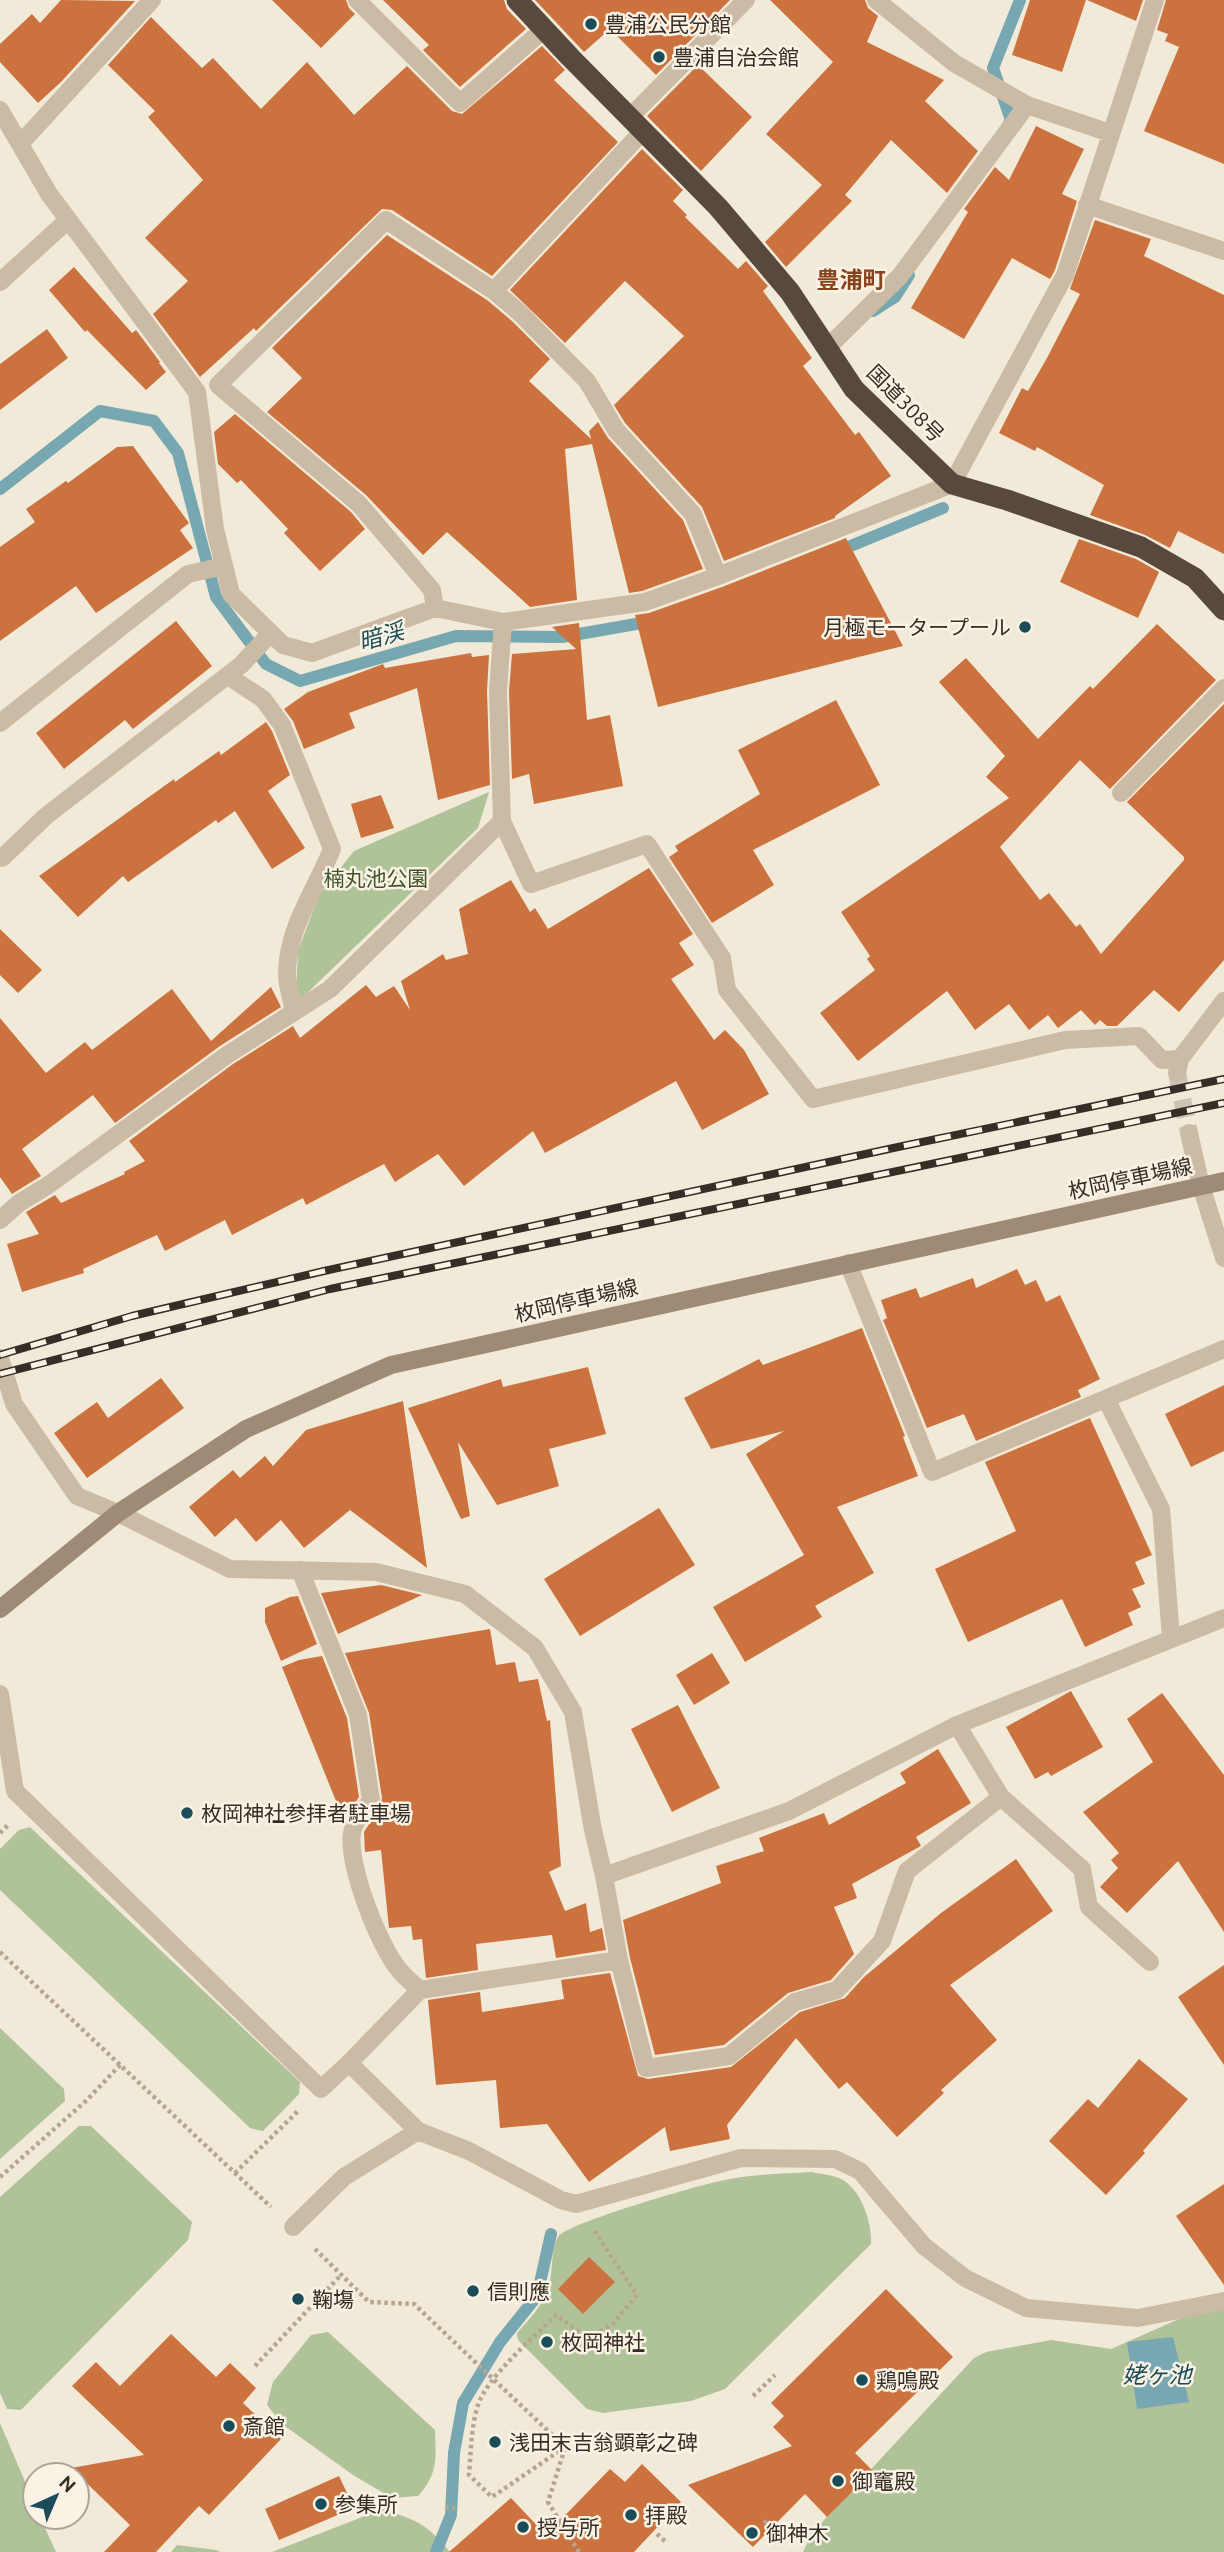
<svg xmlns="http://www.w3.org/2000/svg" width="1224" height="2552" font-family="Ubuntu,'Noto Sans JP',sans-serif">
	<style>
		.green { fill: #afc298 }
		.water { fill: #77a7b1 }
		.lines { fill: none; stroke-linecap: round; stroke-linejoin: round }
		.stream { stroke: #77a7b1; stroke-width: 12 }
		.building { fill: #cb723e }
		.street-tunnel { stroke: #ccc4b5; stroke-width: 18; stroke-dasharray: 18 9; stroke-linecap: butt }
		.path { stroke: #b7a58f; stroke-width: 4.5; stroke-dasharray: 3.5 3.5; stroke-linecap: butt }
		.lane { stroke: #cbbba5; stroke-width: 18 }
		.street { stroke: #cbbba5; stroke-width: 18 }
		.secondary { stroke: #9f8a76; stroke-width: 18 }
		.highway { stroke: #58483d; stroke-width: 21 }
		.rail-casing { stroke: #362d26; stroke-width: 8 }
		.rail { stroke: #faf3e5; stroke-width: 5; stroke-dasharray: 16; stroke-linecap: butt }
		.poi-dot { fill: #1a4d59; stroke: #faf3e5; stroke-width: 2.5 }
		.labels { text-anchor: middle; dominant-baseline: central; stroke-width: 5; stroke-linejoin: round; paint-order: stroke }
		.poi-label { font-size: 21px; fill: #362d26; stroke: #faf3e5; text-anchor: start }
		.street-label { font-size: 21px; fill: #362d26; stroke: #faf3e5 }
		.park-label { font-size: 21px; fill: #405529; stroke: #faf3e5 }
		.neighbourhood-label { font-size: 23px; font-weight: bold; fill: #89431c; stroke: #faf3e5 }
		.water-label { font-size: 23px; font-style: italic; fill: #1a4d59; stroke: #faf3e5 }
	</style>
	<rect width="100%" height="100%" fill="#f2ead9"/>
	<path class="green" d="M489,792L478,828L302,998L296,994L298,951L319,895L354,851Z
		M30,1827L300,2082L299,2094L263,2131L250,2128L0,1890V1849L19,1830Z
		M0,2028L64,2089L65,2101L0,2159Z
		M79,2126H91L192,2222L188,2240L21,2410L7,2409L0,2393V2197Z
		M811,2172C820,2174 835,2175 843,2180C862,2192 872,2222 871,2244L725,2389L691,2401L603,2413L587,2409L518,2340L517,2333C530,2318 544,2305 549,2285C553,2271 551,2249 558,2237C567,2223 696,2186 720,2181C750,2174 780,2174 811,2172Z
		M1224,2299V2552H803L812,2533L974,2358L986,2352L1051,2340L1111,2349Z
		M328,2332L435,2430C436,2459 438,2474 418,2496L392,2498L353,2475L282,2424L267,2405L273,2382L311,2335Z
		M0,2423L35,2505V2517H40L56,2552H0Z
		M383,2509C419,2522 425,2522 450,2552H272Z
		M177,2545L216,2550L220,2552H171Z"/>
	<path class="water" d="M1173,2337L1189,2402L1137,2409L1127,2342Z"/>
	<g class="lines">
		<path class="stream" d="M1006,129L1011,120L993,68L1020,0
			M873,311L895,297L909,275
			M0,489L100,411L154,421L178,453L216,597L266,664L300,681L456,636L562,637L653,621
			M836,552L943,508
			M436,2552L451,2515L454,2453L463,2403L500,2342L537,2296L551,2234"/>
	</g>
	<path class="building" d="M61,0L135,1L61,82L38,103L0,62V44L32,14L40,23Z
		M272,0H346L349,8L355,14L321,48Z
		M383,0H504L507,9L526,29L460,87L423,50L429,45Z
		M535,0H730L656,75L610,29L584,52Z
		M770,0H865L868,8L878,16L867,42L944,80L925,101L978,151L947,193L891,140L845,195L852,201L786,267L765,242L822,185L766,134L833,62Z
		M1030,0H1086L1062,72L1012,55Z
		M1087,0H1143L1136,21Z
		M1166,0H1224V164L1144,131L1179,47L1165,41L1168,34L1157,30Z
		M151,17L202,68L213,58L261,109L307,62L354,115L407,66L452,111L462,114L542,46L565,70L554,80L618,142L492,276L392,210L382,209L256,331L254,328L200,377L153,314L188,281L145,238L203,180L148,117L155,111L108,65Z
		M698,65L752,117L701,171L647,116Z
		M1036,126L1084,149L1062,194L1077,201L1055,270L1050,279L1012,258L964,339L911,308L968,212L964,209L995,167L1009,180Z
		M642,149L683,190L673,201L687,215L685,217L738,269L746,261L768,286L763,291L812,358L803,366L855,435L859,432L891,476L835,516V518L724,561L702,507L625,423L614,405L684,336L625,281L565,343L510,290Z
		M1095,220L1151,239L1144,256L1224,295V554L1178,531L1170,548L1145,535L1090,515L1104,485L1037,447L1035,451L999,433L1022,388L1028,391L1047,358L1080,294L1070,289Z
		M387,235L487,300L512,321L550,359L529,381L591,439L589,431L598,422L608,438L683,520L703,569L642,591L629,593L592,444L565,449L577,600L530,607L447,532L423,555L366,495L267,412L302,378L272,348Z
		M74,267L132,333L136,330L160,362L159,363L166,372L146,390L87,330L85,332L49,290Z
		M47,329L68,358L0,410V364Z
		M235,414L351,512L365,529L320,571L284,533L288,529L241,480L237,483L218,464L214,432Z
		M133,446L189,523L180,530L193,548L96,613L76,586L0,641V547L35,522L26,509L66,481L68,483L117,447Z
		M846,538L903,646L658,707L635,615L649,613L722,587Z
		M1079,539L1136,559L1159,572L1138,618L1060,582Z
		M176,621L212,666L133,729L125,720L64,769L36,733Z
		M579,623L587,720L610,715L623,786L534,804L529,774L512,779L509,691L512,654L576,649L552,627Z
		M1157,624L1216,680L1110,789L1080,760L1000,847L1040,900L1049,893L1076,927L1080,924L1101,954L1184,860V857L1127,802L1224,704V960L1179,1012L1154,990L1117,1026H1107L1100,1020L1095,1025L1081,1010L1058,1028L1048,1015L1029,1030L1009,1004L975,1030L947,991L858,1061L820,1013L875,970L867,959L870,956L841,912L1009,798L986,777L1005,756L939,682L966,658L1038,739L1090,686L1093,689Z
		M471,653L472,657L489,655L487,691L490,785L438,800L417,688L349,713L355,728L304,749L293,721L284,709L308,692L383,664L385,668Z
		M836,700L880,785L753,850L774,885L712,923L669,857L678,851L675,846L760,794L738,750Z
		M266,722L272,731L290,775L268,791L305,848L272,869L235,811L218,823L216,820L128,882L123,876L78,917L39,876L174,779L175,782L219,751L221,755Z
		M381,795L394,828L361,838L351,804Z
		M649,868L693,934L679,943L694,965L671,979L714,1040L725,1030L744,1050L769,1094L702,1130L676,1081L545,1153L533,1131L464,1186L438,1154L395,1182L384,1164L306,1205L303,1198L232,1235L225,1220L165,1251L157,1235L83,1269L84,1273L22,1292L7,1244L39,1234L26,1212L55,1195L61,1203L125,1174L124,1172L145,1161L129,1141L233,1064L293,1026L300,1038L366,985L376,997L394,986L410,1010L401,981L443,954L446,960L468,954L459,909L511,880L530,912L535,908L548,929Z
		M0,929L42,970L18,993L0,975Z
		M271,987L281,1007L220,1046L115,1123L93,1095L22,1149L41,1176L12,1194L0,1177V1018L46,1073L85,1042L92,1050L172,989L211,1041Z
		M1017,1269L1025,1285L1036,1280L1046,1302L1060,1295L1100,1379L1078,1390L1081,1397L976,1441L964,1414L927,1428L883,1320L887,1318L881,1300L916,1288L920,1298L973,1278L976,1288Z
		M862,1328L905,1436L903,1437L918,1476L837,1507L874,1573L815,1606L822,1617L745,1662L713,1607L804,1555L746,1454L784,1431L711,1449L684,1398L759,1359L763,1365Z
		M588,1367L606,1434L549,1449L559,1486L497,1505L458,1442L470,1516L461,1519L408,1408L501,1379L503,1387Z
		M161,1378L184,1408L87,1478L54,1433L97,1402L108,1418Z
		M1224,1385V1451L1191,1467L1165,1414Z
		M403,1401L427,1568L350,1510L304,1548L281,1520L256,1542L236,1518L215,1537L189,1507L233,1470L240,1478L265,1456L273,1466L306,1430Z
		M1090,1418L1152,1555L1135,1562L1145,1584L1132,1589L1141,1607L1128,1613L1133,1625L1085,1647L1062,1599L968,1642L935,1569L1016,1531L985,1462Z
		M659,1508L695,1565L580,1636L544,1579Z
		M381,1585L422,1595L338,1634L321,1593Z
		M298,1596L317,1644L281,1661L265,1622V1608L290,1597Z
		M490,1629L496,1665L515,1662L519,1682L538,1679L547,1721L550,1720L561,1866L549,1872L565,1911L586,1903L590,1932L602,1928L606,1950L556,1958L552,1935L476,1944L478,1970L426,1978L422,1939L413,1940L411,1926L389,1928L381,1850L365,1852L364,1832L380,1807L382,1798L369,1713L345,1653Z
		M712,1653L730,1683L694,1705L676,1675Z
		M322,1656L347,1718L359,1797L353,1806L340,1811L282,1667L299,1660Z
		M1071,1691L1103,1747L1051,1776L1048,1772L1035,1779L1006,1727Z
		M1162,1693L1224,1775V1932L1178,1861L1127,1913L1100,1887L1118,1868L1111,1860L1119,1853L1083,1812L1153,1762L1127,1719Z
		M678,1705L720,1788L672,1812L631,1729Z
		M938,1749L971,1803L916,1837L921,1846L919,1847L852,1884L857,1898L834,1907L854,1954L831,1980L788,1993L724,2045L655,2055L630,1958L623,1920L721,1883L716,1866L764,1851L759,1838L824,1813L829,1825L906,1783L900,1773Z
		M1016,1859L1053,1911L950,1985L997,2040L941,2090L944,2093L897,2137L847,2082L839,2089L796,2038L727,2125L730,2139L670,2151L665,2127L589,2182L547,2124L500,2128L496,2080L436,2085L428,2000L480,1992L482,2012L564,1999L561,1980L610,1973L638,2076L648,2079L731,2067L800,2012L845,1998L864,1977L941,1913Z
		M1224,1965V2065L1178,1997Z
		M1139,2059L1188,2099L1143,2151L1145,2153L1106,2195L1049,2141L1088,2099L1098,2108Z
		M1224,2184V2285L1176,2216Z
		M589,2257L615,2282L583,2314L558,2289Z
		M886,2289L953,2357L855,2453L873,2471L827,2517L805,2494L753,2547L688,2485L792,2446L773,2427L784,2416L771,2403Z
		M171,2334L216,2377L230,2363L256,2388L243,2403L281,2439L209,2515L199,2506L156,2552H104L130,2525L71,2468L144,2455L72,2386L96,2362L120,2386Z
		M642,2464L681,2502L634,2552H449L511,2498L546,2535L610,2469L625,2482Z
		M339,2476L354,2508L279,2540L265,2509Z"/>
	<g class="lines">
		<path class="street-tunnel" d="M1177,1073L1189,1133"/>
		<path class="path" d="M0,1833L8,1825
			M0,1952L271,2207
			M235,2173L299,2110
			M0,2177L87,2100L121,2064
			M315,2249L369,2302L414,2304L565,2447
			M255,2366L341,2275
			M753,2396L775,2375
			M565,2447L492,2497L469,2475C471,2451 471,2427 478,2405C487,2377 535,2336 556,2315L588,2338L613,2324L637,2295L593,2229
			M565,2448L548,2502L579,2552
			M445,2507L458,2509
			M764,2523L769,2519
			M657,2534L666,2542"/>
		<path class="lane" d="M1087,205L1224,251
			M0,282L68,220
			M827,348L900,276L1027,105
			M228,676L263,699L282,725L332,849C316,889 287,928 287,974C287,986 292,1000 294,1012
			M0,723L188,574L224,566
			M1121,793L1224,688
			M2,858L46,816L241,665L271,633
			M1201,1186L1224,1258
			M848,1263L932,1472L1224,1349
			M1106,1399L1161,1509L1171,1638
			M300,1570L358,1715L371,1800C364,1810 354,1820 352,1833C347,1864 379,1947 400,1971C406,1978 413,1984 420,1990
			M957,1725L1001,1797L1082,1869L1089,1907L1150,1962
			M795,2002L837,1990L882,1941L907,1871L1001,1797"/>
		<path class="street" d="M357,0L460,103L543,30
			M876,0L954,63L1027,105L1110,133
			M0,110L49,194L197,392L215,529L231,594L283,645L312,653L435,608L503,622L645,602L718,576L952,484L1065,275L1155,0
			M629,118L746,0
			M20,144L152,0
			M494,291L643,131
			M435,608L432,590L359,504L218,385L386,220L494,291L520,313L587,381L616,430L693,514L718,576
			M502,821L531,884L647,844L722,958L727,990L813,1099L1065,1040L1139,1036L1162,1060L1180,1059
			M1177,1073L1180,1059L1224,1001
			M1189,1133L1201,1186
			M0,1220L19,1203L47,1186L227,1055L330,989L502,821L498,691L503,622
			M0,1358L14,1404L77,1496L118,1513L230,1569L376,1572L465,1594L535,1648L573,1712L593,1830L604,1876L789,1811L957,1725L1224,1618
			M0,1694L15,1791L321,2089L349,2063L418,2131L469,2151L561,2200L576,2204L741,2158L835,2159L860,2171L924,2246L965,2278L1026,2308L1138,2318L1224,2301
			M604,1876L619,1960L646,2068L729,2056L795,2002
			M349,2063L420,1990L619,1960
			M293,2227L344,2177L418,2131"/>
		<path class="secondary" d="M0,1609L118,1513L246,1429L391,1365L1224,1181"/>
		<path class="highway" d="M517,0L570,57L718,207L790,292L854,389L952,484L1007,500L1141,547L1195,578L1224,610"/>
		<defs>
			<path id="rail" d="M0,1355L132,1316L324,1271L898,1147L1224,1079
				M0,1374L330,1289L1224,1103"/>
		</defs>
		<use href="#rail" class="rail-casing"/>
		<use href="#rail" class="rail"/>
	</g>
	<g class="poi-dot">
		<circle cx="591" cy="24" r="7"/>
		<circle cx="659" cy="57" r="7"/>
		<circle cx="1025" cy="627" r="7"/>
		<circle cx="187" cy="1813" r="7"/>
		<circle cx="473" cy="2291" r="7"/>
		<circle cx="298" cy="2299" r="7"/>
		<circle cx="547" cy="2342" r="7"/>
		<circle cx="862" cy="2380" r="7"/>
		<circle cx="229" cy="2426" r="7"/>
		<circle cx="495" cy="2442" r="7"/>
		<circle cx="838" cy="2481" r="7"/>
		<circle cx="321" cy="2504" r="7"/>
		<circle cx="631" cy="2515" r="7"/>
		<circle cx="523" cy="2527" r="7"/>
		<circle cx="752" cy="2533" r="7"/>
	</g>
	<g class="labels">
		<g class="poi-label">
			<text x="605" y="24">豊浦公民分館</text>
			<text x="673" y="57">豊浦自治会館</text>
			<text x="1011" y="627" text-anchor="end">月極モータープール</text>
			<text x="201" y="1813">枚岡神社参拝者駐車場</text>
			<text x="487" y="2291">信則應</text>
			<text x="312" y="2299">鞠塲</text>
			<text x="561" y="2342">枚岡神社</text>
			<text x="876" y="2380">鶏鳴殿</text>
			<text x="243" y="2426">斎館</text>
			<text x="509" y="2442">浅田末吉翁顕彰之碑</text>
			<text x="852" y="2481">御竈殿</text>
			<text x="335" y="2504">参集所</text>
			<text x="645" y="2515">拝殿</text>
			<text x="537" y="2527">授与所</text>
			<text x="766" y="2533">御神木</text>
		</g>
		<g class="street-label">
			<text transform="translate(906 403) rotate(45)">国道308号</text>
			<text transform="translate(1130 1178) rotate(-12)">枚岡停車場線</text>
			<text transform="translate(576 1300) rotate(-13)">枚岡停車場線</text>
		</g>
		<g class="park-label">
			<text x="376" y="878">楠丸池公園</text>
		</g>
		<g class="neighbourhood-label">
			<text x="851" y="279">豊浦町</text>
		</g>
		<g class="water-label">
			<text transform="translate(381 636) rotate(-16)">暗渓</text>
			<text x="1157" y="2374">姥ヶ池</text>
		</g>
	</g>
	<g transform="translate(56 2496) rotate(44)"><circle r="33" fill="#faf3e5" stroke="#aca499" stroke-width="2"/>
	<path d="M0-5L12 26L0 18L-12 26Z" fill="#1a4d59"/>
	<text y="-10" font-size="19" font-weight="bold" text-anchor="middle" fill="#362d26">N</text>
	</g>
</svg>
